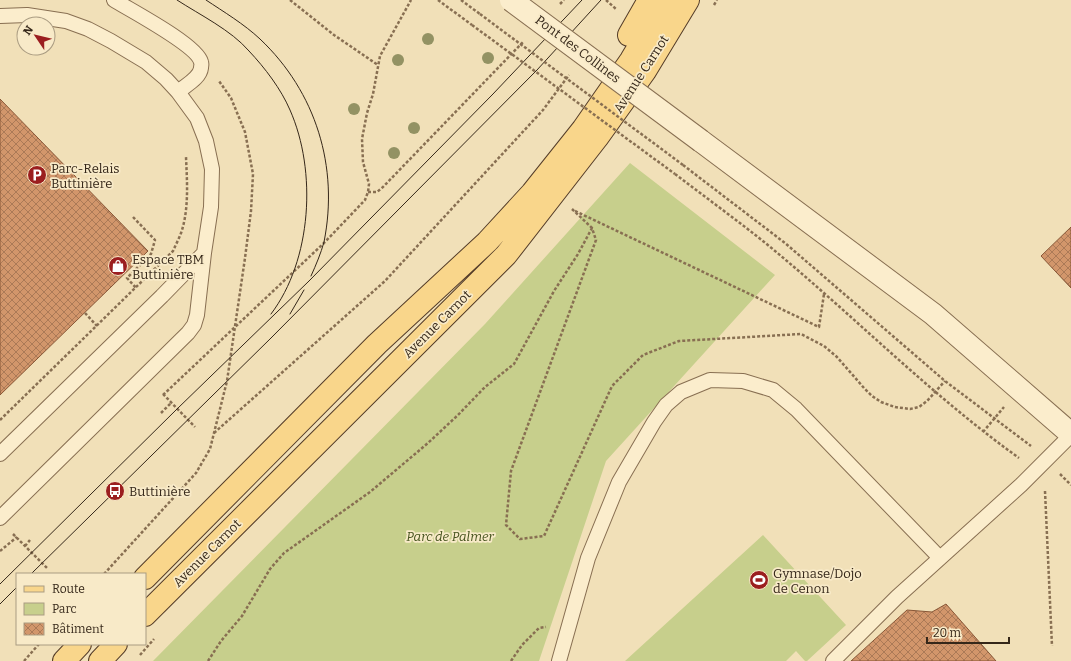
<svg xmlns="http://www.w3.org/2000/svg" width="1071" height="661" font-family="Bitter,serif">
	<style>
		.park { fill: #c7cf8c }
		.building { fill: url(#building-cross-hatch); stroke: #885737 }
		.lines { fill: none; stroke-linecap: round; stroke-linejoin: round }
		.service-casing { stroke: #886f52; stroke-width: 16 }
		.tertiary-casing { stroke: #886f52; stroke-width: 24 }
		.primary-casing { stroke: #543c28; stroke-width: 24 }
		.path { stroke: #886f52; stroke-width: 2.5; stroke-dasharray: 3 2; stroke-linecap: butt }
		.service { stroke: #fbedcc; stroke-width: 14 }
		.tertiary { stroke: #fbedcc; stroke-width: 22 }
		.primary { stroke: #f9d68b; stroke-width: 22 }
		.tram { stroke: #352719; stroke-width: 1 }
		.tertiary-bridge-casing { stroke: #886f52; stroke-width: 24; stroke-linecap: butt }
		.path-bridge { stroke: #886f52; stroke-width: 2.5; stroke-dasharray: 3 2; stroke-linecap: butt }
		.tertiary-bridge { stroke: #fbedcc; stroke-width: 22 }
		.tree { fill: #939263 }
		.labels { text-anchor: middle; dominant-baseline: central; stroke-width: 3.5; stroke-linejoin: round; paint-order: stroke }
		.street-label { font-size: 13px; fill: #352719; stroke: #f8eac8 }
		.poi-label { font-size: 13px; fill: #352719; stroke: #f8eac8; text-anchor: start }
		.park-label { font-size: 13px; font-style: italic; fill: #46531e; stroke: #f8eac8 }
	</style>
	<defs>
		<pattern id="building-cross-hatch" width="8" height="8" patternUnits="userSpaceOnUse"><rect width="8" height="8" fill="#d2966b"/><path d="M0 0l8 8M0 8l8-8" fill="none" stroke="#ab7a57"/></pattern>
	</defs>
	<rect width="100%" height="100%" fill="#f1e0b8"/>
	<path class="park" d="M630,163L775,275L606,461L539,661H153L485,324Z
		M763,535L846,625L807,661H805L796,651L786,661H625Z"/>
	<path class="building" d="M0,99L148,251L0,395Z
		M1071,227V288L1041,256Z
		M946,604L996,661H851L907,610L932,612Z"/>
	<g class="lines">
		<defs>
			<path id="service" d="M114,0C130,10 197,45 201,62C202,64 201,66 201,68C200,78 186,85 178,92
				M0,16L27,15L66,21L88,29L111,41L146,62L166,79L178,92L197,118L206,141L212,169L211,207L204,253L197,315L194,325L188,333L0,518
				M0,454L162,296L204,253
				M559,661L588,558L619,482L654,422L666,405L681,392L710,380L743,381L773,390L796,409L940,558
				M833,661L897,597L1021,485L1071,435"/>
			<path id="tertiary" d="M701,141L933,314L1071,434"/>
			<path id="primary" d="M629,35L649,0
				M145,578L377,344L487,242L532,193L583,129L631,60L667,0
				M145,615L506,255L597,138L645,71L688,0
				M64,661L80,644
				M100,661L116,644"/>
		</defs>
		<use href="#service" class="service-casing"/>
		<use href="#tertiary" class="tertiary-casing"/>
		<use href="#primary" class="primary-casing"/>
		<path class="path" d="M290,0L334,35L378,65
			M438,0L472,25
			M461,0L480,14
			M606,0L616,9
			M560,4L564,0
			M714,5L717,0
			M683,165L785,243L945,381L1031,446
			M675,174C710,201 747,227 781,256C861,323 934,397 1019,458
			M368,192H377L383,187L524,41
			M572,209L592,228L596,240L511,471L506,525L520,539L544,536L612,386L643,355L679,341L801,334L824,346L837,357L864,388L872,396L881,402L895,407L910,409L919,407L927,401L945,381
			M575,211L819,327L824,294
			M133,217L155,240L151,254L127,278L136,288
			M85,313L97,326
			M163,394L195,427
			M163,395L324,243L365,200L368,192L369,184L363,162L362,139L367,113L373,94L380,56L411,0
			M161,413L171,403
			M0,420L173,251C176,244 180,237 182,230C189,207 187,181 186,157
			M983,432L1004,407
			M214,433L385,281L543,110L569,75
			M1060,474L1071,485
			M1045,491L1052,646
			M13,534L48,569
			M25,546L30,540
			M0,551L17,537
			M104,574L196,473L210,449L227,381L245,258L251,211L253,174L245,132L231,98L219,81
			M140,655L154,639
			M24,661L39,644
			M208,661L221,641L242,616L270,569L284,553L370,492L428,443L458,415L485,387L514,364L554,291L578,254L592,228
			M511,661L522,645L539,628L546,627"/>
		<use href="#service" class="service"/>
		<use href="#tertiary" class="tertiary"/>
		<use href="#primary" class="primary"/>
		<path class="tram" d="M177,0C200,15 231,30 249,51C265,68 281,89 290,110C317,171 312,260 271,314
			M206,0C224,12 244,24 260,39C316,92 339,167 324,242C321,253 316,265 311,276
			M290,314L304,290
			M31,574L271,338L537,70L601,0
			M0,584L177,409L309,281L493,94L582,0
			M0,604L17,587"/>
		<defs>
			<path id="tertiary-bridge" d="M511,0L701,141"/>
		</defs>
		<use href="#tertiary-bridge" class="tertiary-bridge-casing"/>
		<path class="path-bridge" d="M480,14L683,165
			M472,25L675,174"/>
		<use href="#tertiary-bridge" class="tertiary-bridge"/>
	</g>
	<g class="tree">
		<circle cx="428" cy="39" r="6"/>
		<circle cx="488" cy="58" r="6"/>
		<circle cx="398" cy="60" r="6"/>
		<circle cx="354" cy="109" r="6"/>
		<circle cx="414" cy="128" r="6"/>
		<circle cx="394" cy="153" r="6"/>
	</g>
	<defs>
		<symbol id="parking-disc" viewBox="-11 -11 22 22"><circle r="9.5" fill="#9b1e1f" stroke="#f8eac8"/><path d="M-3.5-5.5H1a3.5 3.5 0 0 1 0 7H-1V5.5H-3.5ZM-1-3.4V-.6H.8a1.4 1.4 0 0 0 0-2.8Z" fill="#fff"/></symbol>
		<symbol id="shop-disc" viewBox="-11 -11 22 22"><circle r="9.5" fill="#9b1e1f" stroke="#f8eac8"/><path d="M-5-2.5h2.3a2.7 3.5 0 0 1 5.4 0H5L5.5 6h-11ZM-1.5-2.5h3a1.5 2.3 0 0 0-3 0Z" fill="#fff"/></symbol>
		<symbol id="bus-disc" viewBox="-11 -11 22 22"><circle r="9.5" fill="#9b1e1f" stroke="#f8eac8"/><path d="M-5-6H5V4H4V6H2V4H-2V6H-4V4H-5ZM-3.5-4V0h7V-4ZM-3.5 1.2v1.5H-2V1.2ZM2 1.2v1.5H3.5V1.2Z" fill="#fff"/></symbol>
		<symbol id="stadium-disc" viewBox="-11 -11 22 22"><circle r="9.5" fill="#9b1e1f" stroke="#f8eac8"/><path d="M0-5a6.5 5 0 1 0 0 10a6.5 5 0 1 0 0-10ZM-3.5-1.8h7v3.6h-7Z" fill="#fff"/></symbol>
	</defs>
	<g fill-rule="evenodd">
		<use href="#parking-disc" x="26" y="164" width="22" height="22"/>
		<use href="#shop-disc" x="107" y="255" width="22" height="22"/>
		<use href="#bus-disc" x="104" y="480" width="22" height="22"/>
		<use href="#stadium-disc" x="748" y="569" width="22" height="22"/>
	</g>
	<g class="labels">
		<g class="street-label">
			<text transform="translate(578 49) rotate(37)">Pont des Collines</text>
			<text transform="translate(641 74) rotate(-57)">Avenue Carnot</text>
			<text transform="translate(437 324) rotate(-45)">Avenue Carnot</text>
			<text transform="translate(207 553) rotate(-45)">Avenue Carnot</text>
		</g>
		<g class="poi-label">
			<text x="51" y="168">Parc-Relais<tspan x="51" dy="15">Buttinière</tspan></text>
			<text x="132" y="259">Espace TBM<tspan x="132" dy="15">Buttinière</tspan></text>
			<text x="129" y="491">Buttinière</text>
			<text x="773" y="573">Gymnase/Dojo<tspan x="773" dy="15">de Cenon</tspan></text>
		</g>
		<g class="park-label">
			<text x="450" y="536">Parc de Palmer</text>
		</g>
	</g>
	<rect x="16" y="573" width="130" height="72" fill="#f8eac8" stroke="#aa9c82"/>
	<rect x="24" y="586" width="20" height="6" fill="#f9d68b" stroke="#aa9c82"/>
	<text x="52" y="593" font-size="12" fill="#352719">Route</text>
	<rect x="24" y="603" width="20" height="12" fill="#c7cf8c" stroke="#aa9c82"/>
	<text x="52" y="613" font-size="12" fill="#352719">Parc</text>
	<rect x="24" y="623" width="20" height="12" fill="url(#building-cross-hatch)" stroke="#aa9c82"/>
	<text x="52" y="633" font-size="12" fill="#352719">Bâtiment</text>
	<g transform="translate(36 36) rotate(305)"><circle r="19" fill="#f8eac8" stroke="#aa9c82"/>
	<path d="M0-3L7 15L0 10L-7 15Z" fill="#9b1e1f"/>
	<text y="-6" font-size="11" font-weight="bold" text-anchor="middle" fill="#352719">N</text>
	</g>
	<path d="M927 637v6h82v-6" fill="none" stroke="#352719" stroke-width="2"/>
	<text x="933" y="637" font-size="12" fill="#352719" stroke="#f8eac8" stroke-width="3" paint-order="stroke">20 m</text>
</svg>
